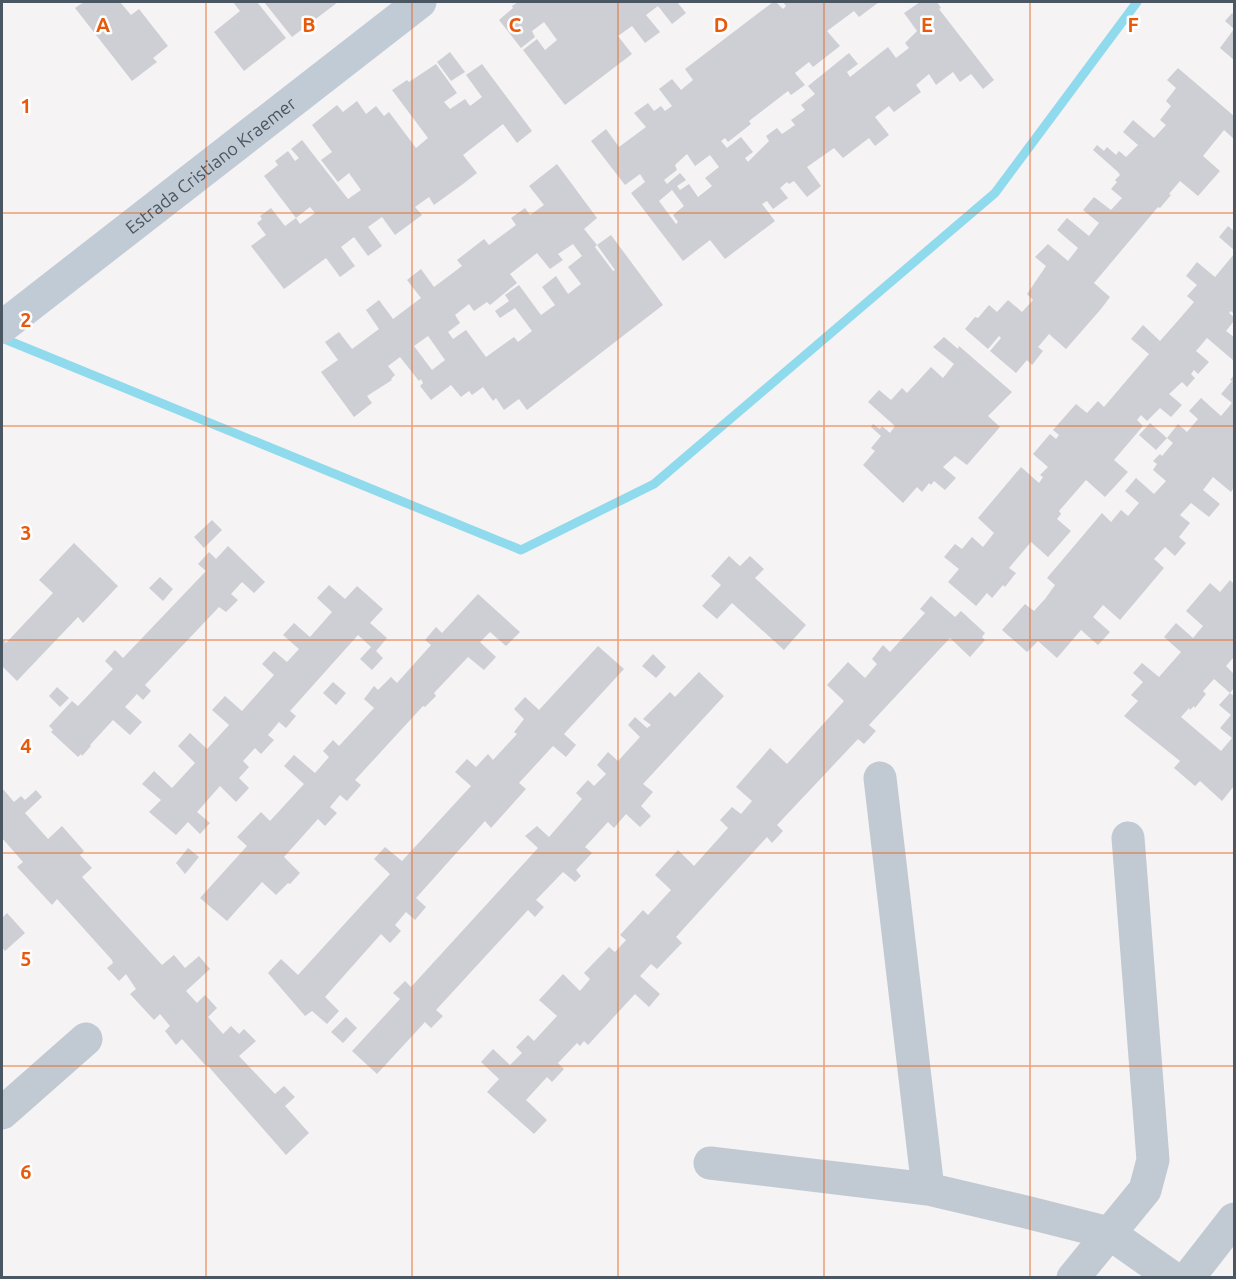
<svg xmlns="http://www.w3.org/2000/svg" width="1236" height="1279" font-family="Ubuntu,sans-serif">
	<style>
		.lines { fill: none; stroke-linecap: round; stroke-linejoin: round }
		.stream { stroke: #90daee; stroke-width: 9 }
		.building { fill: #cdcfd5; fill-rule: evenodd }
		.street { stroke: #c1cad2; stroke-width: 33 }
		.secondary { stroke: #c1cbd6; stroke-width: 33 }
		.grid { fill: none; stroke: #e8590c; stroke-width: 1.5; stroke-opacity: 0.55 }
		.labels { text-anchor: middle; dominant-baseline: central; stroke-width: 5; stroke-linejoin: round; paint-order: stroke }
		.street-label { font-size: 18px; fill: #4a5661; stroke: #fff }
		.grid-label { font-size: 20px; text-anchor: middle; font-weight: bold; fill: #e8590c; stroke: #fff; stroke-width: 5; stroke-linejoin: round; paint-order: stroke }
	</style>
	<rect width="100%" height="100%" fill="#f5f3f3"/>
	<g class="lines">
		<path class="stream" d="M2,338L521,550L654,484L995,193L1137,2"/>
	</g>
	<path class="building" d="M84,2H120L131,15L139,9L168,46L153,58L157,62L132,81L75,8Z
		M233,2H257L286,38L244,71L214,32L240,11Z
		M264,2H338L292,37Z
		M518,2H677L686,13L672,24L658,6L646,15L660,32L645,43L632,26L618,36L632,54L565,105L523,50L537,39L545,50L557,40L544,22L532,31L535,37L521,48L499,20L513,8L512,6Z
		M773,2H776L783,9L786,6L783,2H879L859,17L854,11L827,31L840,46L813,67L809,62L795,73L805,85L791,95L788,91L749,121L751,124L728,142L725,138L721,141L727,148L741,137L753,152L745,158L748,162L769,141L766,136L777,128L782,134L795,125L791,120L805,110L801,105L815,94L808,86L849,53L858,64L847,72L850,77L888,47L896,58L909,48L905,43L917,31L904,13L920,2H937L941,8L939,9L994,80L983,89L971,74L960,82L953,72L936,85L929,74L916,85L921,92L894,112L889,106L875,117L889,135L875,146L869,138L843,158L834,148L807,167L821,186L807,197L794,181L789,184L787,182L780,188L788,198L773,209L767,201L762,204L775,221L725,259L710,240L683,261L631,193L645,182L640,174L625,185L591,141L606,129L619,147L646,127L634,113L648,103L654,111L661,106L665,111L672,106L659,89L672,79L681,90L693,80L685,69ZM687,154L695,166L710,155L719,167L705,178L712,186L698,197L689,184L680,190L677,186L686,180L680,173L667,184L664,180L677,170L675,165ZM672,190L684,206L673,215L678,222L676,224L659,201Z
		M1232,13L1234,15V60L1220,48L1234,29L1225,21Z
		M450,52L465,72L451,81L437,62Z
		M436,64L457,93L444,102L450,109L465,99L470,106L482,97L466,75L482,64L532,131L517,143L503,124L463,155L477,173L463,184L434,205L429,197L415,207L422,215L395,235L382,217L368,227L382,246L368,256L354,237L341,247L355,266L340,277L326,258L284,289L251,246L266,235L257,223L262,219L260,216L271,208L285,226L296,218L264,176L278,165L275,161L288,151L295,161L299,158L291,149L302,140L348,199L361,190L349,173L338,182L321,160L332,152L312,125L337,105L343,112L357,101L366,114L376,106L384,116L389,112L416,148L428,138L392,90L407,80L409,82ZM310,207L315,213L300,224L296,218Z
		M1178,68L1234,116V139L1224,130L1203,156L1220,171L1198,196L1180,181L1169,194L1171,195L1160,208L1158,207L1094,283L1110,297L1101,309L1066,349L1049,334L1038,347L1043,351L1032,365L1027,360L1016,373L990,351L1001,338L999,336L988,349L965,329L975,317L978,318L989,305L997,312L1008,300L1022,312L1033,300L1027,294L1046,266L1035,257L1048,244L1068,261L1078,248L1057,230L1067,218L1089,236L1099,223L1083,210L1094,197L1111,210L1122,198L1111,189L1117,182L1115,180L1120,175L1118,172L1093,150L1097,145L1104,151L1107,147L1116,155L1119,151L1126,157L1138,145L1123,132L1133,120L1154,138L1166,125L1160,120L1171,106L1166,101L1176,88L1167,80Z
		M557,164L597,218L584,229L597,245L595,247L613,271L615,270L597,245L611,235L663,305L527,410L519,399L504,410L496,398L493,401L483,387L472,395L469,391L461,397L451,385L431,400L420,386L423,383L421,379L419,381L400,357L388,366L395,375L391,379L392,380L367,396L372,403L354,417L321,372L338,360L325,342L339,332L352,349L379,329L366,310L379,300L393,319L421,298L407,280L421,269L434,287L462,266L457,260L484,239L489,245L516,225L511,218L525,208L530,215L544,205L529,186ZM573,244L582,256L568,267L581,284L568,294L556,276L542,287L555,305L541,315L519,285L505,295L509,301L495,311L500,318L515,308L532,331L518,342L514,337L486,357L466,330L453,339L448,332L460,323L455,315L469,304L474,311L487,302L490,305L517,283L510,274L537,253L550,269L563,260L558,254ZM428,336L445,360L432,370L414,346Z
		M1228,226L1234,231V250L1219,237Z
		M1234,254V314L1231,311L1229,313L1234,317V321L1226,331L1234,337V361L1207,338L1196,351L1209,362L1198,374L1194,370L1191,374L1195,378L1187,387L1182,382L1169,394L1182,405L1171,417L1160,408L1147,421L1141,415L1137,420L1143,426L1114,460L1128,472L1105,497L1086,480L1059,511L1061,514L1057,519L1071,531L1048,557L1031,542L1009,568L1016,573L1005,587L1003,585L992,598L987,593L976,606L948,582L959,569L944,557L955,544L962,549L972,537L983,547L994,533L978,518L1021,467L1039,483L1043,477L1040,475L1048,467L1033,454L1050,434L1056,439L1059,435L1053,430L1076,404L1087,413L1098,401L1104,407L1149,354L1131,339L1143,325L1160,341L1182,316L1194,302L1187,296L1197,285L1186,276L1197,262L1215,277Z
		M944,337L958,349L959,346L1012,392L988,416L1000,427L967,465L955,456L943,467L956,478L945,490L934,481L931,485L929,483L922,492L917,487L903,503L863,465L875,451L871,448L881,436L871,427L873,424L880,429L882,426L890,433L895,426L868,402L879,390L891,400L902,388L907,393L931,367L943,378L954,364L933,347Z
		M1234,375V487L1231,492L1213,477L1203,490L1220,504L1209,517L1191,503L1180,515L1190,523L1179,537L1186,543L1175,556L1165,547L1154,559L1164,568L1120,620L1103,605L1093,617L1110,632L1098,645L1081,630L1057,658L1038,641L1027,652L1002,630L1025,604L1034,611L1045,599L1055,585L1047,578L1102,513L1111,522L1121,510L1128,516L1139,503L1125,491L1136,478L1154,494L1166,481L1153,470L1157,464L1153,461L1160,454L1162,456L1173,443L1167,438L1156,450L1139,435L1150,423L1167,438L1178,424L1187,432L1198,419L1189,411L1201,398L1221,416L1232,403L1221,394L1232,381L1230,380Z
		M212,520L222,530L204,548L194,537Z
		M74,543L118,586L83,623L78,617L17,681L2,666V638L6,643L53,593L39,580Z
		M228,546L265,582L254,593L242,582L231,594L238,600L226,612L219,607L145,685L151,691L143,700L137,694L125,707L142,722L130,735L113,720L90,745L91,746L82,756L81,754L78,757L51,732L53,730L49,726L72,701L78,706L113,669L105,661L115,650L123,658L206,571L198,564L209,552L216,559Z
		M729,556L740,566L750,556L764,569L755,578L806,625L784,650L732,603L717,619L702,606L721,585L711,576Z
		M160,577L173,589L163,601L149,588Z
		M1230,580L1234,584V657L1226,666L1234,674V688L1230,693L1234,696V786L1222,801L1200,781L1195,786L1174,768L1180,761L1124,716L1138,701L1131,695L1143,682L1133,673L1142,663L1159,677L1181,652L1164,637L1176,623L1193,638L1203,626L1186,611L1210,583L1220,592ZM1214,679L1230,693L1219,705L1231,715L1220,728L1232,738L1221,751L1181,717L1189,708L1190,710L1194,706L1195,708L1206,694L1203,691Z
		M329,585L345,599L357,586L383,609L370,623L387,638L376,651L383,658L372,670L360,659L371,647L358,635L290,711L296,716L286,728L279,722L268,735L274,740L261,754L255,748L243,761L249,767L239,778L249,788L236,802L220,786L197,812L210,823L200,834L188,822L176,835L149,812L161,800L142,784L154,771L172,788L195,763L178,746L190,733L207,749L229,725L212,710L225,696L242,711L274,675L262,664L274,651L287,662L299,649L283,635L294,623L310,637L332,612L317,598Z
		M478,594L520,632L506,646L490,632L480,642L496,657L484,670L468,657L434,693L436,696L425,707L423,706L355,780L361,785L347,801L340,795L330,807L337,813L325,826L318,819L284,857L300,873L290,884L288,883L276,895L262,882L227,921L200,898L247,846L237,837L261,812L270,821L304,784L284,766L294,755L315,773L329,757L323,751L333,740L339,746L374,708L364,699L374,686L378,690L391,677L397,683L431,645L425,640L436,627L442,633Z
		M931,596L955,617L961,611L985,633L982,637L985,640L970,657L950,638L869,725L876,731L864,744L858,739L777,825L783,831L772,843L767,837L676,937L682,943L657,969L651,964L640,976L660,994L649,1007L635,994L588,1045L584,1041L580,1046L577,1043L558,1063L564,1069L552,1082L547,1077L526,1100L547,1120L534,1134L487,1092L499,1079L481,1062L493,1049L510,1065L522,1053L516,1047L528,1035L534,1041L545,1029L557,1016L539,1000L563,974L580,991L590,979L584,973L609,947L615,952L626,940L620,935L643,910L648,915L671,890L655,875L678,850L694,866L728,828L720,820L732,807L741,814L752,801L736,787L770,748L787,764L844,701L827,685L848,662L865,678L877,664L872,659L883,645L890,652L925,613L920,609Z
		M598,646L624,669L564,734L576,745L566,757L553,746L519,783L526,789L491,828L485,821L416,898L426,907L415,920L406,912L395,925L401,931L390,943L381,934L325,997L339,1011L327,1024L312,1011L305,1016L268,973L281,959L298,975L390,874L374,859L385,847L402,861L471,786L455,772L467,759L476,767L488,754L493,760L517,734L514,732L524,719L514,709L525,697L539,710Z
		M653,654L666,667L656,678L642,666Z
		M699,672L724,696L643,784L653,792L641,806L651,816L640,827L626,814L614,828L608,822L585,847L592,853L576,870L581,876L575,882L563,872L536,900L544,907L535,917L528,910L436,1010L443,1016L431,1028L425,1022L377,1074L352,1051L400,999L393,993L405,981L411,987L538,848L525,836L537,826L549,837L582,799L576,793L588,780L594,786L606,774L597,765L608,752L618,761L640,737L628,725L635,717L647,728L651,725L643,719L670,692L675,697Z
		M333,682L346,693L336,705L323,693Z
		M57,687L69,698L60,707L49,696Z
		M2,788L14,802L21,796L25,800L36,790L42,797L25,813L48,839L62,826L84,851L80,855L92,868L82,877L162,965L174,955L185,968L199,956L210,969L186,991L197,1003L205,995L217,1008L208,1017L223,1034L231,1026L239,1034L244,1029L256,1041L239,1056L275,1094L284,1086L295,1097L285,1106L309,1133L286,1155L208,1066L207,1067L182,1039L176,1045L165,1031L170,1026L160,1014L154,1020L130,994L136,989L126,974L119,981L107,968L113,963L112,960L57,899L52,905L17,867L23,862L2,838Z
		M188,848L199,857L185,874L176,863Z
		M7,913L25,933L5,951L2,947V918Z
		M346,1017L357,1028L343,1043L331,1032Z"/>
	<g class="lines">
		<path class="street" d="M880,778L928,1189
			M2,1113L86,1039
			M710,1163L928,1189L1026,1212L1109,1233L1173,1278
			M1073,1278L1145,1190L1153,1160L1128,838
			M1188,1278L1234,1219"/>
		<path class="secondary" id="s1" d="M2,327L420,2"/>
	</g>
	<path class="grid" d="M206,2V1278M412,2V1278M618,2V1278M824,2V1278M1030,2V1278M2,213H1234M2,426H1234M2,640H1234M2,853H1234M2,1066H1234"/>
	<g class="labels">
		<g class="street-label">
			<text stroke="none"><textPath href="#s1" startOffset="264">Estrada Cristiano Kraemer</textPath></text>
		</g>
	</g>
	<g class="grid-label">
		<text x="103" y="32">A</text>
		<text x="309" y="32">B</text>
		<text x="515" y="32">C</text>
		<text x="721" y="32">D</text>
		<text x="927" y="32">E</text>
		<text x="1133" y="32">F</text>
		<text x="26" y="113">1</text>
		<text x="26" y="327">2</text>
		<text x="26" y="540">3</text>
		<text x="26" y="753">4</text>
		<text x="26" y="966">5</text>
		<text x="26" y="1179">6</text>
	</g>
	<rect width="1236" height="1279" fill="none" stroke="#4a5661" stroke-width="6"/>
</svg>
